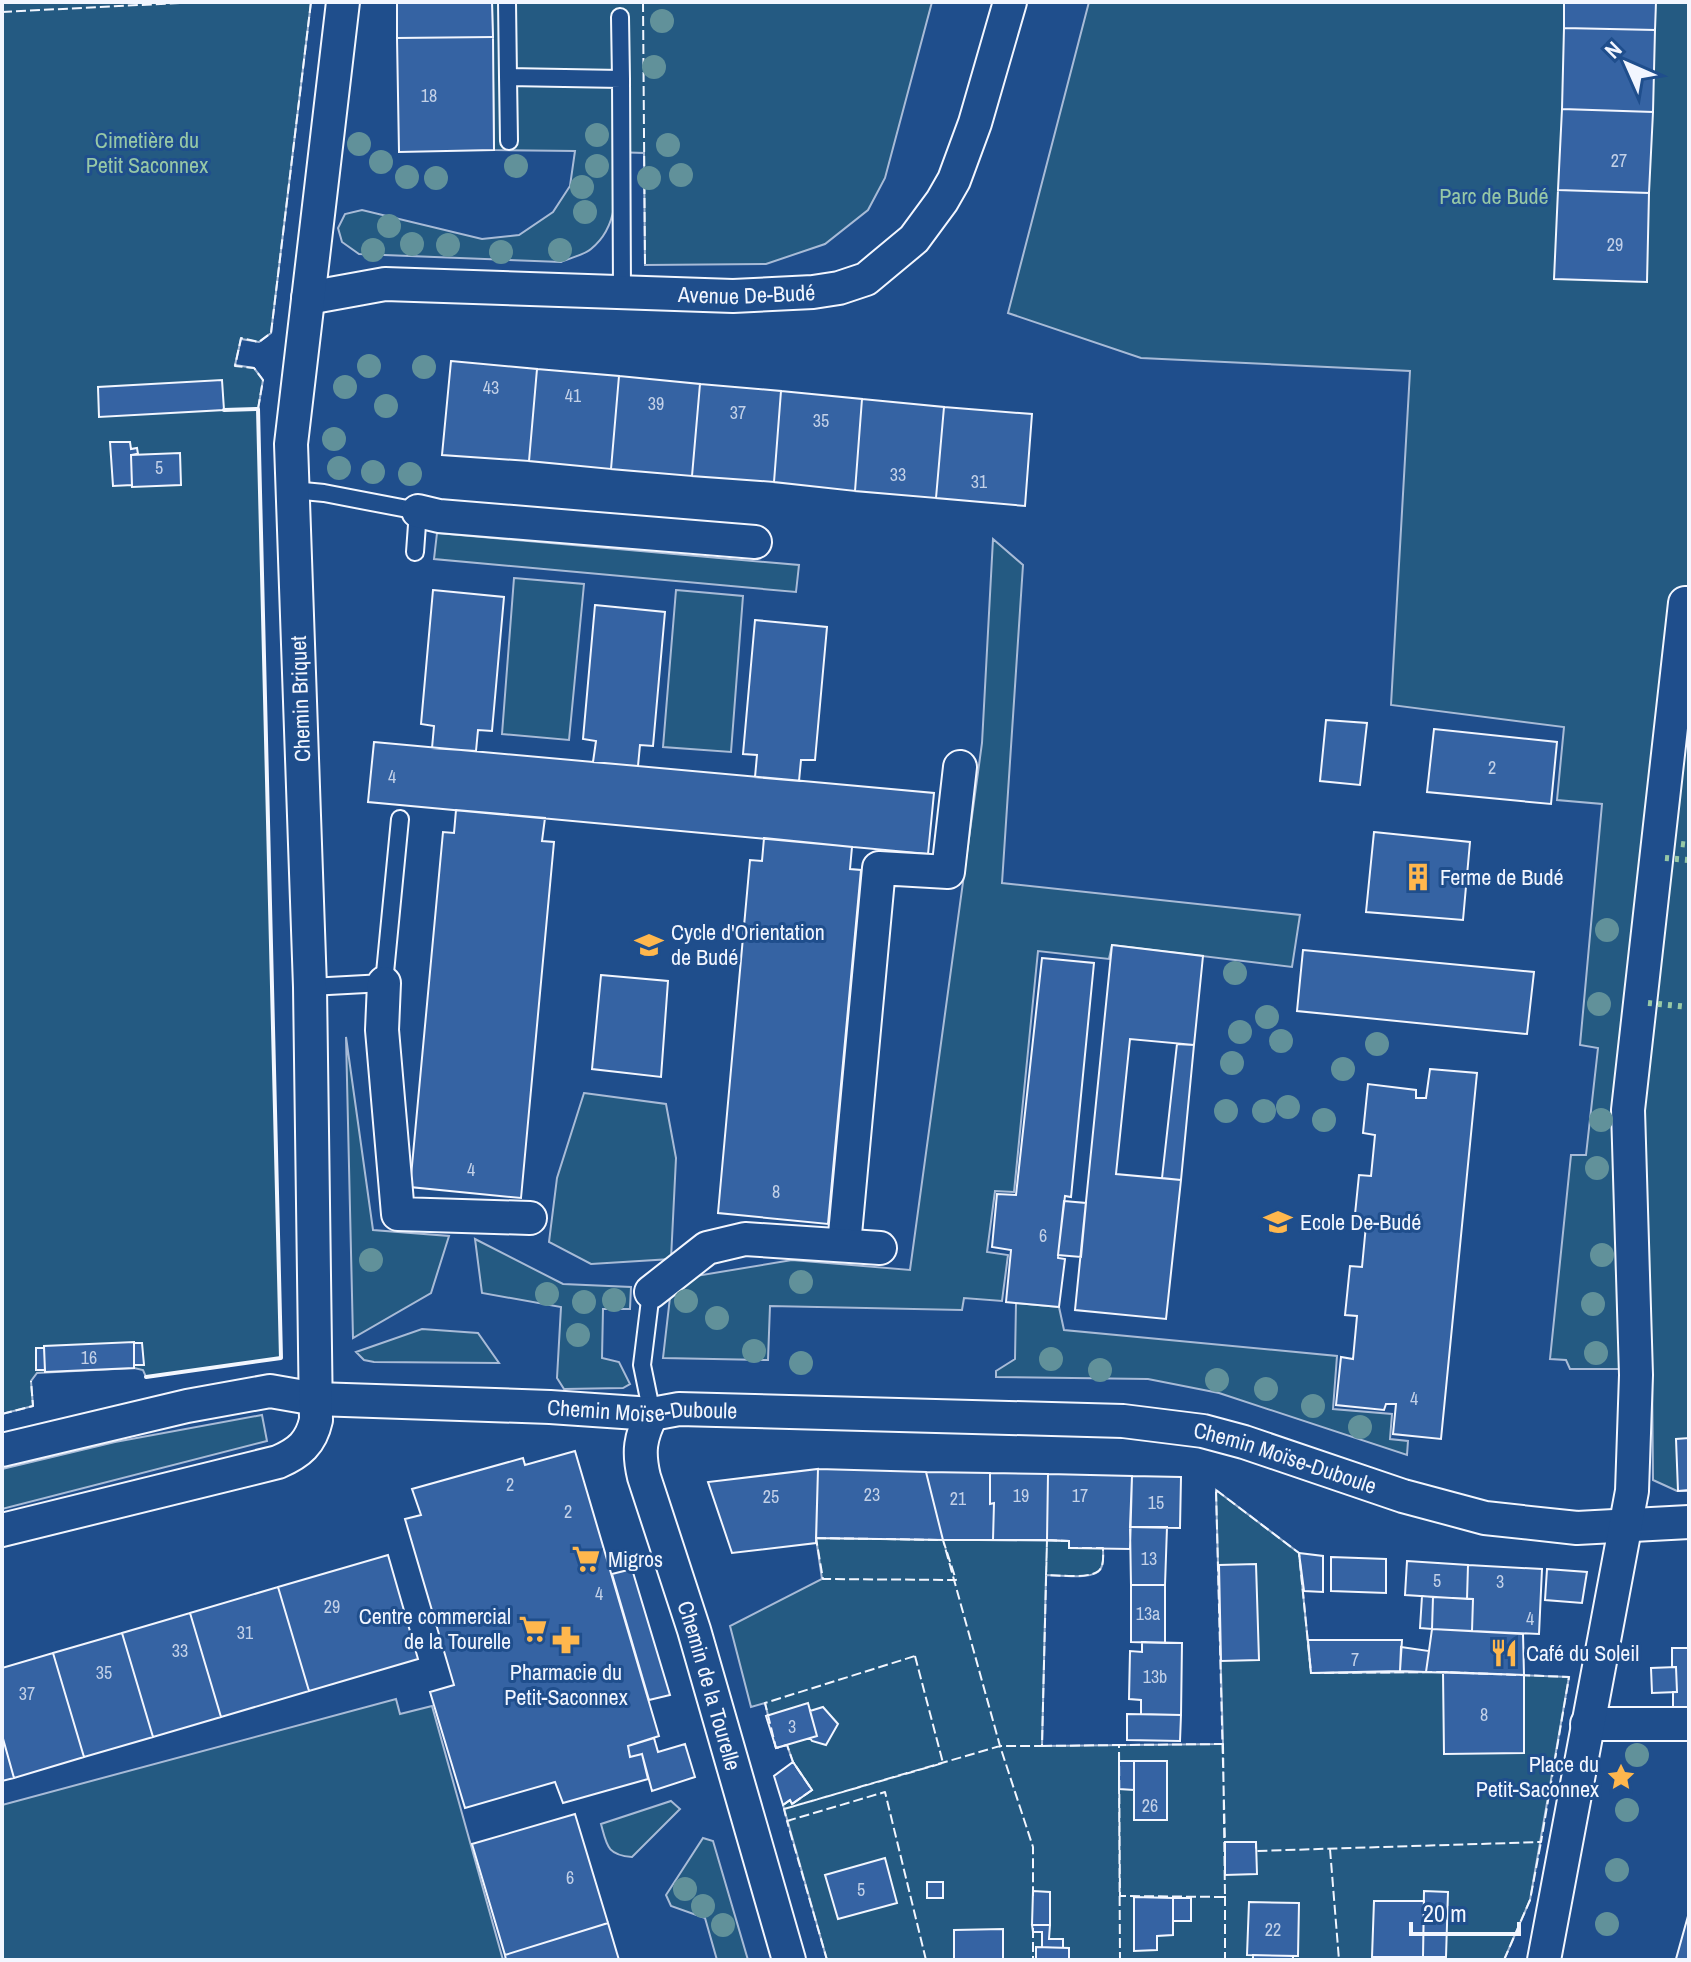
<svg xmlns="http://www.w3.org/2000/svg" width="1691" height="1962" font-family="'Archivo Narrow',sans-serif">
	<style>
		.green { fill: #245a82; stroke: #a8bbd7; stroke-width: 2 }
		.building { fill: #3563a3; stroke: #f2f6ff; stroke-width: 2 }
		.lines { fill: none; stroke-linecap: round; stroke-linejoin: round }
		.lane-casing { stroke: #f2f6ff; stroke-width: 20 }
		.street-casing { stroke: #f2f6ff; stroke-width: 36 }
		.lane { stroke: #1f4e8c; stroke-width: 16 }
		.street { stroke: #1f4e8c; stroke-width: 32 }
		.hedge { stroke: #97c8a6; stroke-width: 6; stroke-dasharray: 4 6; stroke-linecap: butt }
		.fence { stroke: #f2f6ff; stroke-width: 2; stroke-dasharray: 10 4; stroke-linecap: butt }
		.wall { stroke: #f2f6ff; stroke-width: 4 }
		.tree { fill: #61919a }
		.labels { text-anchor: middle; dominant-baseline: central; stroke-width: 6; stroke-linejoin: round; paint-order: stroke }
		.number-label { font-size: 18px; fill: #c3d1e8 }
		.park-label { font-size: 22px; fill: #97c8a6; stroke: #1f4e8c }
		.street-label { font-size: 22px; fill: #f2f6ff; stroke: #1f4e8c }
		.poi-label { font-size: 22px; fill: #f2f6ff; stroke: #1f4e8c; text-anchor: start }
	</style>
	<rect width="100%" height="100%" fill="#1f4e8c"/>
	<path class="green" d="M2,2H311L271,333L259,342L241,339L235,365L254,368L263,380L258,409L281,1358L146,1377L143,1370L134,1368L37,1373L31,1381L33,1406L2,1414Z
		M492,2H932L885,178L868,210L825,244L766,264L645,265L644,153L614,152C616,185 621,225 591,249C584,255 570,258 561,262L359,254L342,242L338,228L345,214L362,210L482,239L519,235L553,212L570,186L575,151L494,150Z
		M1089,2H1689V1491H1677L1653,1480L1652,1369H1570L1566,1360L1550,1359L1571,1155H1586L1598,1048L1580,1045L1602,804L1557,800L1564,727L1391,705L1410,371L1141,358L1008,313Z
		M437,533L799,565L796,592L434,559Z
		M993,539L1023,565L1002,883L1300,915L1292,967L1112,945L1109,959L1038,951L1014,1192L995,1191L987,1252L1008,1255L1002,1301L964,1298L962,1310L770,1306L768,1360L663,1358L672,1280L792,1260L910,1270L982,743Z
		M514,578L584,584L569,740L502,734Z
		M676,590L743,596L731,752L663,747Z
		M346,1037L373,1230L449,1236L431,1293L353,1338Z
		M584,1093L666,1104L676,1158L671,1259L591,1264L549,1242L557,1178Z
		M475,1239L563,1284L631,1287L630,1309H603L602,1358L619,1362L630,1384L623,1388L564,1389L557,1378L561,1307L482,1293Z
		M1016,1303L1059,1307L1064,1330L1337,1356L1333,1409L1392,1414L1390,1439L1408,1441L1407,1455L1219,1393L1148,1379L996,1377V1371L1015,1359Z
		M422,1329L478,1333L499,1363L374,1362L364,1360L356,1352Z
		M262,1415L267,1441L2,1509V1469L115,1442Z
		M1216,1490L1299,1553L1311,1673L1443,1672L1569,1677L1530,1900L1504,1960H827L783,1805L790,1800L792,1803L812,1790L793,1762L787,1745L776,1748L765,1703L751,1707L730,1626L822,1579L816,1538L1069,1541V1548H1103C1103,1554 1104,1563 1101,1568C1096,1581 1058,1575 1046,1575L1042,1746L1223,1744Z
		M396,1699L400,1714L432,1706L503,1960H2V1805Z
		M671,1801L680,1809L632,1857C607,1855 607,1846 601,1824Z
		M703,1838L713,1841L748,1960H717L705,1918L671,1906L666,1895Z"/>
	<path class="building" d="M397,2H492L493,37L397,38Z
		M1564,2H1656L1655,30L1564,28Z
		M1564,28L1655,30L1653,112L1562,109Z
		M493,37L494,150L399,152L397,38Z
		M1562,109L1653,112L1649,193L1558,190Z
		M1558,190L1649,193L1647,282L1554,279Z
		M451,361L537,369L529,461L442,455Z
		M537,369L619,376L611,469L529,461Z
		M619,376L700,384L692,476L611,469Z
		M222,380L224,410L99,417L98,387Z
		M700,384L781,391L774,482L692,476Z
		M781,391L862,399L855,491L774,482Z
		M862,399L944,407L936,498L855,491Z
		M944,407L1032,414L1025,506L936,498Z
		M110,442H130L131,449L137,448L138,454L131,455L132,485L113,486Z
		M180,453L181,485L132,487L131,455Z
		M433,590L504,597L492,731L478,730L476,751L432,748L434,726L421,724Z
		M595,605L665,612L653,746L640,745L638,766L593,762L596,741L583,739Z
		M755,620L827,627L815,760H801L799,781L755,777L757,755L743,754Z
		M1326,720L1367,723L1360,785L1320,781Z
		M1434,729L1557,742L1551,804L1427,792Z
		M374,742L934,793L928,854L368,802Z
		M456,810L545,818L542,841L554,842L521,1198L410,1187L443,832L454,833Z
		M1374,832L1470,842L1463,920L1366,912Z
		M764,838L852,847L850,869L861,870L828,1224L718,1213L750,860L762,861Z
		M1112,945L1203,956L1194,1045L1130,1039L1116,1174L1181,1180L1166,1319L1075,1310Z
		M1303,950L1534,972L1527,1034L1297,1011Z
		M1042,958L1094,963L1071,1197L1065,1196L1058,1255V1258L1065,1259L1059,1307L1006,1302L1011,1250L992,1247L997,1194L1016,1195Z
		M601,975L668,981L661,1077L592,1069Z
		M1177,1044L1194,1045L1181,1180L1162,1178Z
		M1430,1069L1477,1073L1441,1439L1393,1434L1396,1404H1386L1384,1410L1336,1405L1341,1357L1353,1359L1357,1316L1345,1315L1350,1266L1362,1267L1366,1225L1354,1224L1359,1175L1371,1176L1375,1135L1363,1133L1368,1084L1416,1090V1098H1426Z
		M1064,1201L1086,1203L1081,1257L1058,1255Z
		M134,1342V1368L45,1372L44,1346Z
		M134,1343H142L144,1365H134Z
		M36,1348H44L45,1370H36Z
		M1689,1438V1490L1678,1491L1676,1439Z
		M575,1451L659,1736L628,1746L630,1757L642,1754L648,1779L563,1803L555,1782L465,1808L430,1692L454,1685L405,1519L421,1515L412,1489L523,1458L525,1465Z
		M818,1469L816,1543L732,1553L708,1482Z
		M818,1469L926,1472L943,1540L816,1538Z
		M926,1472L990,1473V1504L994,1503L993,1540H943Z
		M990,1473L1048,1474L1047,1540H993L994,1503L990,1504Z
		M1048,1474L1132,1476L1130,1549L1069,1548V1541L1047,1540Z
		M1132,1476L1181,1477L1180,1528L1130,1527Z
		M1130,1527H1167L1165,1585H1131Z
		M1299,1553L1323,1556V1592L1304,1591Z
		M388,1555L418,1659L309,1691L278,1587Z
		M1331,1557L1386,1559V1593L1331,1591Z
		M1407,1561L1468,1565L1467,1599L1405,1595Z
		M1256,1564L1259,1660L1221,1661L1219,1565Z
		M1468,1565L1542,1569L1539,1634L1472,1631L1473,1599H1467Z
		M632,1569L670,1695L649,1700L612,1574Z
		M1547,1569L1587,1572L1582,1603L1545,1600Z
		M1131,1585H1165V1643L1131,1642Z
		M278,1587L309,1691L221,1717L190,1613Z
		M1422,1596L1433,1597L1432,1629L1420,1628Z
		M1433,1597L1473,1599L1472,1631L1432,1629Z
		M190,1613L221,1717L153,1737L122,1633Z
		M1432,1629L1523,1634L1524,1675L1426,1672Z
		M122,1633L153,1737L84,1757L53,1653Z
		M1308,1640H1402L1400,1671L1311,1673Z
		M1142,1642L1182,1643L1181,1715L1141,1714V1700L1129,1699L1130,1651L1142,1652Z
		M1401,1647L1429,1651L1426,1672L1400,1671Z
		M1672,1648H1689V1711L1673,1712V1692H1677L1676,1667H1672Z
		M53,1653L84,1757L14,1778L2,1735V1668Z
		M1676,1667L1677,1692L1652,1693L1651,1668Z
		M1443,1672L1524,1675V1753L1444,1754Z
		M808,1703L817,1736L776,1748L766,1716Z
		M823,1707L838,1724L826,1745L812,1741L810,1738L817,1736L810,1711Z
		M1127,1714L1181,1715L1180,1741L1127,1740Z
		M2,1735L14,1778L2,1781Z
		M654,1738L658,1752L685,1744L695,1777L652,1791L642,1754L630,1757L628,1746Z
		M1119,1761H1134V1790L1119,1789Z
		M1134,1761H1167V1820H1134Z
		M793,1762L812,1790L792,1804L790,1800L783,1805L774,1776Z
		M575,1814L608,1923L505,1955L472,1844Z
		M1225,1842H1256L1257,1874L1225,1875Z
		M885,1858L897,1903L838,1919L825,1875Z
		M927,1882H943V1898H927Z
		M1033,1891L1050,1892V1925H1032Z
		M1424,1891L1448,1892L1446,1957H1423Z
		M1134,1897L1173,1898V1935L1157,1936V1950L1134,1951Z
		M1173,1898H1191V1921H1173Z
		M1374,1901H1424L1423,1957H1372Z
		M1249,1902L1299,1903L1298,1956L1247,1955Z
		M1688,1916L1689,1960H1676V1959Z
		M608,1923L619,1960H506L505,1955Z
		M1032,1925H1050L1049,1939H1063V1948L1042,1947V1932H1033Z
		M1003,1929V1960H954V1930Z
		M1036,1947L1069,1948V1960H1036Z
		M1253,1955L1293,1956V1960H1253Z"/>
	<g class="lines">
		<defs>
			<path id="lane" d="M507,2L508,77L621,79L622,292
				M620,17L621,79
				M508,77L509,141
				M293,490L324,493L418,511L415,552
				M310,987L384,983L400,819
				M651,1292L642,1365L652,1414"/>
			<g id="street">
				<path id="s1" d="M308,298L385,284L733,296L813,292L839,288L866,279L914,239L942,201L954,180L975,123L1010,2"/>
				<path d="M418,511L439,516L755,542"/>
				<path d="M384,983L382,1030L398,1214L530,1218"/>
				<path d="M844,1245L879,868L948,872L960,767"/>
				<path d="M651,1292L707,1248L745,1239L880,1248"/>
				<path id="s2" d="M652,1414C640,1437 638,1452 644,1477L694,1630L789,1960"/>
				<path id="s3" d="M2,1450L187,1406L270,1391L316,1399L550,1407L652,1414L679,1409L1123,1421L1203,1431L1244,1442L1403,1496L1485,1518L1577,1528L1689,1522"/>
				<path d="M2,1530L278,1462C299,1453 311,1443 316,1420L310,987L291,444L343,2"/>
				<path d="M1587,1724H1689"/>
				<path d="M1544,1960L1632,1491L1636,1375L1628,1110L1685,603"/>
			</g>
		</defs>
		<use href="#lane" class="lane-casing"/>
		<use href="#street" class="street-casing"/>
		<use href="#lane" class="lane"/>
		<use href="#street" class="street"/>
		<path class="hedge" d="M1681,844L1689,845
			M1665,858L1689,860
			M1648,1003L1689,1007"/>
		<path class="fence" d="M643,2L645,265
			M2,12L199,2
			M258,409L263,380L254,368L235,366L241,338L259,342L271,333L311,2
			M2,1414L33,1406L31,1381
			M1216,1490L1299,1553L1311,1673L1443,1672L1569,1677L1541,1842L1256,1851V1842H1225Z
			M816,1538L943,1540L956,1580L823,1579Z
			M943,1540H1047L1042,1746H1000Z
			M1047,1540L1069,1541V1548H1103C1103,1554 1104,1563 1101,1568C1096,1580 1058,1575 1046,1575Z
			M915,1656L943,1763L784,1809L783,1805L790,1800L792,1804L812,1790L793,1762L787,1745L776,1748L765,1703Z
			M1223,1744L1225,1897L1120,1896L1119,1745Z
			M1042,1746L1119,1745V1764
			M1119,1784L1120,1960
			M791,1820L787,1821L827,1960
			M1330,1849L1339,1960
			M1225,1896V1960
			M1033,1928V1960
			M926,1960L885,1792L787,1821L784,1809L1000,1746L1033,1847V1896
			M1504,1960L1530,1900L1541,1842H1538"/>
		<path class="wall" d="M146,1377L281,1358L258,409L224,410"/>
	</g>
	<g class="tree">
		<circle cx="662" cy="21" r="12"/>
		<circle cx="654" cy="67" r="12"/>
		<circle cx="597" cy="135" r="12"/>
		<circle cx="359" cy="144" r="12"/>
		<circle cx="668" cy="145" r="12"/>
		<circle cx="381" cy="162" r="12"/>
		<circle cx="516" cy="166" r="12"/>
		<circle cx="597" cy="166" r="12"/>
		<circle cx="681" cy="175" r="12"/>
		<circle cx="407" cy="177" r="12"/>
		<circle cx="436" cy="178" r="12"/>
		<circle cx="649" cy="178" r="12"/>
		<circle cx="582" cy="187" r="12"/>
		<circle cx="585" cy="212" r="12"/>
		<circle cx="389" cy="226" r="12"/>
		<circle cx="412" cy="244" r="12"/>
		<circle cx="448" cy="245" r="12"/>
		<circle cx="373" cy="250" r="12"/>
		<circle cx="560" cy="250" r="12"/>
		<circle cx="501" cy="252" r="12"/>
		<circle cx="369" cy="366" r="12"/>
		<circle cx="424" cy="367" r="12"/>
		<circle cx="345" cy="387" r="12"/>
		<circle cx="386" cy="406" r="12"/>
		<circle cx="334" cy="439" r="12"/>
		<circle cx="339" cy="468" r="12"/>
		<circle cx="373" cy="472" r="12"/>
		<circle cx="410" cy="474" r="12"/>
		<circle cx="1607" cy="930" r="12"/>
		<circle cx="1235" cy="973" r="12"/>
		<circle cx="1599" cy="1004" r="12"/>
		<circle cx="1267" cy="1017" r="12"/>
		<circle cx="1240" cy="1032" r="12"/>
		<circle cx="1281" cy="1041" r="12"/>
		<circle cx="1377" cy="1044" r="12"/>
		<circle cx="1232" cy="1063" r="12"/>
		<circle cx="1343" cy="1069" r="12"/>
		<circle cx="1288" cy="1107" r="12"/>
		<circle cx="1226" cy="1111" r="12"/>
		<circle cx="1264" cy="1111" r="12"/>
		<circle cx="1324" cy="1120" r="12"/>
		<circle cx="1601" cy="1120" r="12"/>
		<circle cx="1597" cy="1168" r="12"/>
		<circle cx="1602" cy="1255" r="12"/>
		<circle cx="371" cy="1260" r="12"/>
		<circle cx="801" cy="1282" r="12"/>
		<circle cx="547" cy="1294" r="12"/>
		<circle cx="614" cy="1300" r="12"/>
		<circle cx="686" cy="1301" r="12"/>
		<circle cx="584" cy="1302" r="12"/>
		<circle cx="1593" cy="1304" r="12"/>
		<circle cx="717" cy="1318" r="12"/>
		<circle cx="578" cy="1335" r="12"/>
		<circle cx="754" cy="1351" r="12"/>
		<circle cx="1596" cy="1353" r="12"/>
		<circle cx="1051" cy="1359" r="12"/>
		<circle cx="801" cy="1363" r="12"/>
		<circle cx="1100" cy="1370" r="12"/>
		<circle cx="1217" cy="1380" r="12"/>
		<circle cx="1266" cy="1389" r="12"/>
		<circle cx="1313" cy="1406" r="12"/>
		<circle cx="1360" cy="1427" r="12"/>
		<circle cx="1637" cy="1755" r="12"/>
		<circle cx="1627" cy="1810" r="12"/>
		<circle cx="1617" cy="1870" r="12"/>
		<circle cx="685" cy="1889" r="12"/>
		<circle cx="703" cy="1906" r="12"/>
		<circle cx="1607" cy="1924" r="12"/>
		<circle cx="723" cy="1925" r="12"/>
	</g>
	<defs>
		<symbol id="building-bare" viewBox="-9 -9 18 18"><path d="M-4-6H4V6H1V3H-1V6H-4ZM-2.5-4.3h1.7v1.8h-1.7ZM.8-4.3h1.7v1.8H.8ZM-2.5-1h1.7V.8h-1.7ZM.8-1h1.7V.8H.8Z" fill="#ffb74d" stroke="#1f4e8c" stroke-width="2.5" paint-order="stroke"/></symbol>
		<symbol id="school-bare" viewBox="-9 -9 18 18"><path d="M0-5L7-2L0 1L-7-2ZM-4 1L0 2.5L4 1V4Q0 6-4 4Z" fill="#ffb74d" stroke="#1f4e8c" stroke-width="2.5" paint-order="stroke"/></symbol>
		<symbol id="supermarket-bare" viewBox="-9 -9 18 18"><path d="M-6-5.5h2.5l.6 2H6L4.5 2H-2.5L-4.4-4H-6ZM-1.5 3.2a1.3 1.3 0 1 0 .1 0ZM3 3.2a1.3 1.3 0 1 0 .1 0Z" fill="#ffb74d" stroke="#1f4e8c" stroke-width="2.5" paint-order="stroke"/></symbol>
		<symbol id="pharmacy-bare" viewBox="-9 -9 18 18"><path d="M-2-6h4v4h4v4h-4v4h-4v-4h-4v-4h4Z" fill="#ffb74d" stroke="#1f4e8c" stroke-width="2.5" paint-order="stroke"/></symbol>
		<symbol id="restaurant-bare" viewBox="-9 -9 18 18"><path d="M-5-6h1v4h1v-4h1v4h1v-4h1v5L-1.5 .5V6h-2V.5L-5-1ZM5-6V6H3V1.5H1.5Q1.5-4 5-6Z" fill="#ffb74d" stroke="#1f4e8c" stroke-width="2.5" paint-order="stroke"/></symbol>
		<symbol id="sight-bare" viewBox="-9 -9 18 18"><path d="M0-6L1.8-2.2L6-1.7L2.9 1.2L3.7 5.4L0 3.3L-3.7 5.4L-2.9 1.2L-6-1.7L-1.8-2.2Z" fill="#ffb74d" stroke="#1f4e8c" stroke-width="2.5" paint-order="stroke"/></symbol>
	</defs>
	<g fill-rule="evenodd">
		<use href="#building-bare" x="1398" y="857" width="40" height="40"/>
		<use href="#school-bare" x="629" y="925" width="40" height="40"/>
		<use href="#school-bare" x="1258" y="1202" width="40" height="40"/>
		<use href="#supermarket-bare" x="566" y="1539" width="40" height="40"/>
		<use href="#supermarket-bare" x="513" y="1609" width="40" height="40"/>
		<use href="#pharmacy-bare" x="546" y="1620" width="40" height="40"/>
		<use href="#restaurant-bare" x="1484" y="1633" width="40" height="40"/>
		<use href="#sight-bare" x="1601" y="1757" width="40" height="40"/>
	</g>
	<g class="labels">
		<g class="number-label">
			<text x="429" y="95">18</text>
			<text x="1619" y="160">27</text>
			<text x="1615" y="244">29</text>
			<text x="491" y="387">43</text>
			<text x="573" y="395">41</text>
			<text x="656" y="403">39</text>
			<text x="738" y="412">37</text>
			<text x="821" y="420">35</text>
			<text x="159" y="467">5</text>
			<text x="898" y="474">33</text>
			<text x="979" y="481">31</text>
			<text x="1492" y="767">2</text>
			<text x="392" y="776">4</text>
			<text x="471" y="1169">4</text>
			<text x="776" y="1191">8</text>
			<text x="1043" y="1235">6</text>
			<text x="89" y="1357">16</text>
			<text x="1414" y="1398">4</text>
			<text x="510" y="1484">2</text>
			<text x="872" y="1494">23</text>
			<text x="1021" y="1495">19</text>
			<text x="1080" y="1495">17</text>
			<text x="771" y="1496">25</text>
			<text x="958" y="1498">21</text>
			<text x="1156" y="1502">15</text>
			<text x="568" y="1511">2</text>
			<text x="1149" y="1558">13</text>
			<text x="1437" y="1580">5</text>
			<text x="1500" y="1581">3</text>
			<text x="599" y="1593">4</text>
			<text x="332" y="1606">29</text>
			<text x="1148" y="1613">13a</text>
			<text x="1530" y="1618">4</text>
			<text x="245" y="1632">31</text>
			<text x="180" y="1650">33</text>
			<text x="1355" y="1659">7</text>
			<text x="104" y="1672">35</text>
			<text x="1155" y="1676">13b</text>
			<text x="27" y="1693">37</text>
			<text x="1484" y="1714">8</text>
			<text x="792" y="1726">3</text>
			<text x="1150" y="1805">26</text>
			<text x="570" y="1877">6</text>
			<text x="861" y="1889">5</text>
			<text x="1273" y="1929">22</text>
		</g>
		<g class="park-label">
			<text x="147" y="140">Cimetière du<tspan x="147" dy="25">Petit Saconnex</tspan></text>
			<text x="1494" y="196">Parc de Budé</text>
		</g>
		<g class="street-label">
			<text stroke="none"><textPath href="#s1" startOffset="440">Avenue De-Budé</textPath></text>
			<text transform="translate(300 699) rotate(-92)">Chemin Briquet</text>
			<text stroke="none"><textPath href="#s3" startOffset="648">Chemin Moïse-Duboule</textPath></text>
			<text stroke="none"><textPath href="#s3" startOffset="1296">Chemin Moïse-Duboule</textPath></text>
			<text stroke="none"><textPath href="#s2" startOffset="284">Chemin de la Tourelle</textPath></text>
		</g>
		<g class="poi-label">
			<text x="1440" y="877">Ferme de Budé</text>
			<text x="671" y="932">Cycle d'Orientation<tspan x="671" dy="25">de Budé</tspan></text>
			<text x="1300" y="1222">Ecole De-Budé</text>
			<text x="608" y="1559">Migros</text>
			<text x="511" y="1616" text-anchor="end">Centre commercial<tspan x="511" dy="25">de la Tourelle</tspan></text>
			<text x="1526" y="1653">Café du Soleil</text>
			<text x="566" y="1672" text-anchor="middle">Pharmacie du<tspan x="566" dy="25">Petit-Saconnex</tspan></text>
			<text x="1599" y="1764" text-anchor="end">Place du<tspan x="1599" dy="25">Petit-Saconnex</tspan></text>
		</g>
	</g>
	<rect width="1691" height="1962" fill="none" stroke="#f2f6ff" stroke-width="8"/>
	<g transform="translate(1627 64) rotate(315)" stroke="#1f4e8c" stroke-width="6" paint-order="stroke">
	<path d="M0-6L14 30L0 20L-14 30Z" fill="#f2f6ff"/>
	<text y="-12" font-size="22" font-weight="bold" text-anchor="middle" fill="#f2f6ff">N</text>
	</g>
	<path d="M1411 1922v12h108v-12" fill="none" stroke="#f2f6ff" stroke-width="4"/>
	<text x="1423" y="1922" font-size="24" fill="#f2f6ff" stroke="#1f4e8c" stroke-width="6" paint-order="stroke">20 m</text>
</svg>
